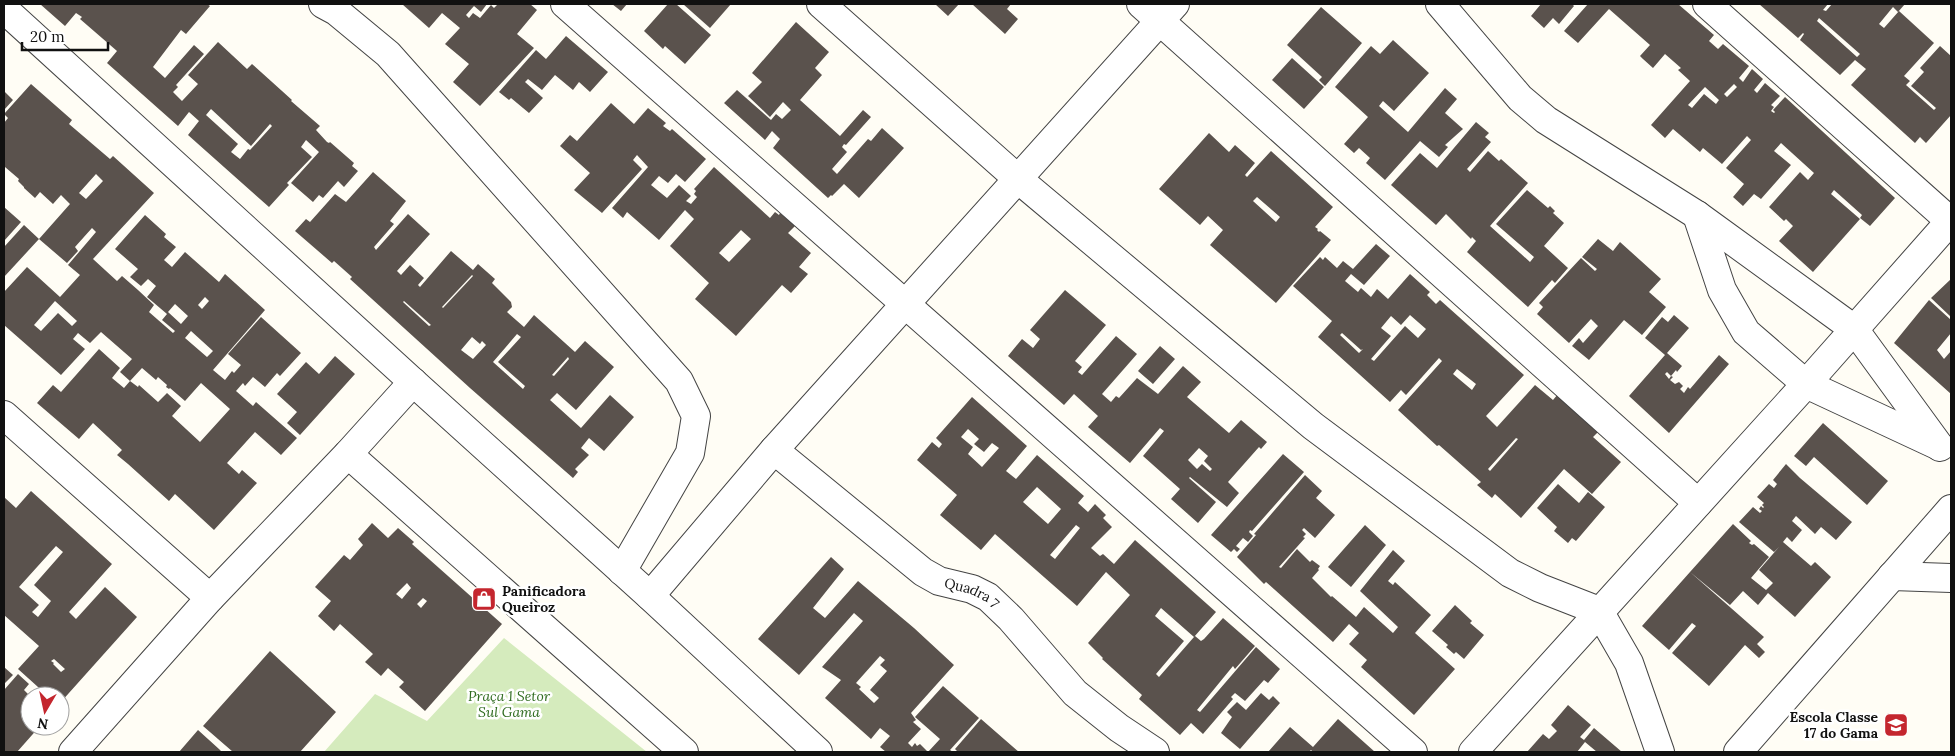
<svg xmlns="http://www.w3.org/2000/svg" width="1955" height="756" font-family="Lora,serif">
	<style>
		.green { fill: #d5ebbd }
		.building { fill: #5a524d; fill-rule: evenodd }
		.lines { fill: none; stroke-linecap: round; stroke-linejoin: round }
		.minor-casing { stroke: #444; stroke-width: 30 }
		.minor { stroke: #fff; stroke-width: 28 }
		.labels { text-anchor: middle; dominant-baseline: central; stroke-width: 5; stroke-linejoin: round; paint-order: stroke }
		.poi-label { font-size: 14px; font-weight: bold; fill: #111; stroke: #fff; text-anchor: start }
		.street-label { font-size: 14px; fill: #111; stroke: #fff }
		.park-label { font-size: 14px; font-style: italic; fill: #2f6b1f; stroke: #fff }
	</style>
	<rect width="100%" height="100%" fill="#fffdf5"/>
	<path class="green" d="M504,638L647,752H324L375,694L427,721Z"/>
	<path class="building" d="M40,4H207L210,6L186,34L181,30L153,67L165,78L194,45L204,54L176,85L178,87L173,92L182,101L198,84L188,75L218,42L247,69L252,64L292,100L291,101L320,126L316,130L327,142L329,143L330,142L354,163L352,166L358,171L344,187L338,181L323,198L319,195L313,202L291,183L319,152L306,140L301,147L312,157L287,183L289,185L269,207L188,135L199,121L189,112L178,126L107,63L117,51L80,19L82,17L76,13L65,26ZM211,109L251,146L270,124L272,126L250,150L248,149L240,159L231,152L238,144L206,115Z
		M402,4H487L481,12L474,6L466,15L469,18L473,13L480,18L491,5L494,8L498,4H530L537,10L517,34L534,48L480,106L453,82L469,64L445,44L460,28L442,13L429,28Z
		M612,4H627L621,11Z
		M668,4H676L711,35L685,64L665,46L663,49L644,31Z
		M683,4H731L710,28Z
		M935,4H959L948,16Z
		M972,4H1011L1007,9L1018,19L1005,34Z
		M1541,4H1572L1574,6L1559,24L1553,18L1544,28L1531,16Z
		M1588,4H1678L1714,35L1709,41L1718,49L1723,44L1749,66L1739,78L1743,82L1752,69L1763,79L1754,90L1757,93L1765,83L1780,96L1771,105L1774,107L1771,111L1774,113L1775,112L1773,110L1785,97L1895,198L1870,226L1860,218L1862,215L1834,190L1831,194L1860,219L1813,272L1779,241L1793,226L1786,219L1784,221L1769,207L1800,172L1808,180L1814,173L1781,143L1774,151L1791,165L1761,199L1754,194L1743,206L1733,197L1744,184L1726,168L1751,140L1747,136L1722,164L1703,148L1700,152L1673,129L1665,138L1651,125L1690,81L1678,70L1681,68L1665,54L1653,68L1643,59L1640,56L1650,45L1609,9L1578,43L1564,31ZM1734,84L1737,87L1727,97L1724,94ZM1705,87L1719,100L1716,104L1704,94L1692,108L1688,105Z
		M1759,4H1828L1823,10L1826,11L1832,4H1905L1898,12L1893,7L1879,24L1884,28L1899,11L1934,43L1904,76L1910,81L1906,85L1934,110L1936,108L1911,86L1924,72L1920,68L1940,46L1951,56V115L1926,143L1920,137L1915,143L1851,85L1866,69L1855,60L1840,75L1800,40L1804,34L1803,33L1798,38ZM1819,18L1860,54L1857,57L1817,21Z
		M1321,7L1362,43L1325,86L1319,80L1322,77L1287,45Z
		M796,22L829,52L815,68L822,75L800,100L840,136L863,110L871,117L846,145L844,144L842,147L847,152L832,169L837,174L868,139L871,141L882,128L904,148L859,198L844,184L832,196L831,195L828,198L773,148L780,139L772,131L765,140L724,103L737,90L771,120L776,114L782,119L791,110L783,102L770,117L748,96L762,82L752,73Z
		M566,36L608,72L590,92L579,82L573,90L555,75L542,90L528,79L525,82L543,98L529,113L511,98L509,100L499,92L536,50L546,59Z
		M1393,40L1429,73L1394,111L1383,101L1379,106L1408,132L1445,88L1457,99L1445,113L1463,129L1445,145L1448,147L1439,157L1420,141L1385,180L1366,163L1370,158L1359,148L1354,153L1344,144L1368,117L1335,87L1371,46L1380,54Z
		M1292,58L1324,87L1304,109L1272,80Z
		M31,84L72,120L69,124L110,159L113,156L154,193L93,259L117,281L122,276L138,290L154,305L149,312L173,333L175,331L162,320L167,314L147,297L156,286L148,279L141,286L130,277L138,269L115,249L145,215L166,234L164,237L176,247L164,260L172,267L185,252L219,282L225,274L265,310L213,370L225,380L232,371L234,373L241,365L228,354L261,317L301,353L280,376L277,373L265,387L253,377L245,386L243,383L236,391L253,406L256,402L297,438L281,455L255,432L227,463L239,474L242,470L257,483L214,530L175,494L169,501L128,464L117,455L122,450L93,423L79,439L37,403L53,385L61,392L99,349L120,368L112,378L124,388L130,381L120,372L132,359L101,332L90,343L78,333L73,339L85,349L61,375L4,325V292L27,267L60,297L80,275L68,265L96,232L92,228L75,247L78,251L67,263L39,239L4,277V247L24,225L39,239L70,204L61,195L53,204L40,192L35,198L24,188V187L18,181L19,179L5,167L4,168V123L8,118L4,114ZM96,174L103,181L86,199L79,193ZM205,297L209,301L202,309L198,305ZM55,301L77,321L72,326L58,313L41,331L34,325ZM175,304L188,316L181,324L168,312ZM191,331L213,351L207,357L185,338ZM142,368L156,380L158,377L167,385L166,387L169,389L170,388L185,401L201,383L230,409L200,442L172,416L181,406L167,393L158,402L139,385L138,387L130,381Z
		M4,91L13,100L4,110Z
		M611,103L634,124L648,108L666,123L663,126L670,131L672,129L706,159L685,182L676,174L668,183L659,176L651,185L667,198L679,185L691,196L686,201L691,204L697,197L694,194L696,191L694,189L714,167L770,218L775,212L779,215L780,213L795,226L788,233L811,253L799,267L808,274L791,293L782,285L736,336L695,299L709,283L670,246L694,219L685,210L659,240L627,212L623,218L612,208L648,167L637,155L633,160L642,169L602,213L574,190L590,173L560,146L570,135L577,141ZM741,230L751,239L729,262L719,253Z
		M1476,122L1489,133L1485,137L1491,142L1467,169L1470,172L1488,151L1499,161L1501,159L1528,183L1490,226L1530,262L1534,257L1496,224L1527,190L1548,208L1550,206L1555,211L1553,213L1564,223L1544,246L1568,268L1555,283L1552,280L1528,307L1467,252L1476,241L1472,237L1471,239L1446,214L1436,225L1391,185L1420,153L1437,168Z
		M1209,133L1229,152L1235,145L1255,163L1245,175L1247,177L1271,151L1333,207L1315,227L1318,229L1317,230L1319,232L1320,231L1331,240L1276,303L1210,245L1223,230L1208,216L1200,225L1159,189ZM1257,197L1280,217L1276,222L1253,201Z
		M373,172L406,201L390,221L394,224L374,247L376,250L408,214L430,234L397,271L401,275L410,265L424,278L418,285L420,287L451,251L473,270L478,264L495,279L492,283L511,302L512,307L507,312L524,327L534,315L575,352L585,341L614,367L576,410L557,393L550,400L581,428L610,395L634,417L604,451L589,438L581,448L589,455L575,469L578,472L573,478L470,388L350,279L352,277L334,261L332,263L295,231L306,219L310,222L335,194L346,202ZM472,275L473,276L443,308L442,307ZM404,301L431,325L429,326L403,302ZM517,334L521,337L498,362L525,386L523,389L493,362ZM472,337L480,344L482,341L486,345L473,359L461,350ZM568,357L569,359L554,376L552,375Z
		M4,207L21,222L4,241Z
		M1598,239L1613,251L1620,242L1661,279L1649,292L1666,307L1642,335L1624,320L1589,360L1572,346L1579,338L1583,343L1598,326L1591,319L1569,343L1537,314L1543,307L1539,303L1581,258L1595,271L1597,269L1582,257Z
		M1376,244L1390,256L1364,285L1351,274L1345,281L1358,292L1361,288L1371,297L1377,289L1388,299L1410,274L1430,292L1427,295L1436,304L1440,300L1524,375L1486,416L1497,427L1535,385L1553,400L1558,394L1599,431L1593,437L1621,462L1592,494L1564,469L1521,518L1495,494L1492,498L1477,485L1481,482L1439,445L1437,446L1398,410L1442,361L1439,358L1406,395L1401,390L1390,402L1318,337L1332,321L1293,286L1320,257L1323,260L1325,257L1337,268L1343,261L1353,269ZM1410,315L1426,329L1418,338L1405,326L1374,361L1371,359L1391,336L1381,328L1391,316L1401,325ZM1342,333L1361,350L1363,349L1359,353L1340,335ZM1457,369L1476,384L1472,390L1453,374ZM1516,438L1518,439L1490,471L1488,469Z
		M1951,279V317L1931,298Z
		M1065,290L1106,325L1075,361L1082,367L1078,372L1082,375L1116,336L1137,354L1102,394L1111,402L1116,396L1119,398L1137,378L1158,394L1183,366L1201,382L1187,397L1229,433L1241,420L1267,442L1261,449L1259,447L1228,482L1239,493L1227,507L1190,477L1189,478L1216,502L1198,523L1171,499L1180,489L1143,456L1164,431L1160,428L1130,463L1088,427L1098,416L1074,394L1064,405L1008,356L1022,339L1033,348L1040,339L1030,330ZM1199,448L1208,456L1204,461L1212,469L1210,471L1202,464L1197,469L1188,460Z
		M1929,300L1951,320V333L1937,350L1944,359L1951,351V394L1894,343Z
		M1674,315L1689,328L1667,353L1682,366L1677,372L1676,370L1671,376L1667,372L1665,374L1669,379L1671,376L1673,377L1670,380L1675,384L1679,382L1683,386L1680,389L1684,393L1688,387L1690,389L1719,355L1729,364L1669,433L1629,396L1665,355L1645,338L1662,317L1668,322Z
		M1160,346L1175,359L1153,384L1138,371Z
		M335,356L355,374L300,435L287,423L297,412L277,394L306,362L319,374Z
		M972,397L1027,446L1006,471L1016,479L1037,455L1084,496L1078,503L1088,512L1095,504L1106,515L1103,518L1112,527L1091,548L1100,556L1103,554L1114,564L1135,540L1216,612L1194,637L1195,636L1201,641L1204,639L1223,618L1255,646L1235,669L1233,666L1197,710L1200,712L1256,647L1280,669L1268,683L1264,680L1245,701L1235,693L1231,697L1233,699L1203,734L1191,723L1180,735L1139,699L1142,695L1102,659L1103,658L1088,643L1130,595L1106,572L1077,606L995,534L981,550L940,515L957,495L917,460L932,442L939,448L942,444L936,438ZM968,429L979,439L974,444L984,452L992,443L999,448L982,467L968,454L973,447L961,437ZM1037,487L1061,509L1048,524L1023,502ZM1076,525L1080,528L1055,559L1050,555ZM1161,608L1194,637L1159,677L1156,674L1184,641L1155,616Z
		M1823,423L1888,481L1867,505L1814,457L1806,466L1794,456Z
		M1283,454L1304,472L1252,531L1250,530L1249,532L1253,536L1248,542L1243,538L1236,546L1240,549L1237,552L1234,549L1231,552L1211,535Z
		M1786,464L1800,478L1852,522L1836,540L1821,527L1815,534L1796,516L1792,521L1802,530L1792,542L1787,537L1783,542L1811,566L1815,562L1831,577L1795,617L1768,593L1758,605L1743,591L1730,605L1690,572L1733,524L1751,541L1749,543L1752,545L1754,544L1769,557L1751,578L1766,590L1773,583L1759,570L1779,547L1774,552L1739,522L1753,507L1760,513L1762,511L1759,509L1761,506L1763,508L1764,507L1762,505L1764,503L1757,497L1769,484L1774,488L1777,484L1773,480Z
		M1305,475L1322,491L1316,498L1335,515L1315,538L1304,528L1302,530L1306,534L1303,537L1305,538L1279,567L1281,568L1297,549L1310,562L1312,560L1320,566L1318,569L1319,570L1312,578L1331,597L1332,596L1356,617L1364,607L1393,633L1398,627L1360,591L1393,550L1405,561L1388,581L1393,585L1395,582L1431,615L1415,633L1455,669L1414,715L1361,667L1367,660L1349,644L1359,633L1349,624L1333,642L1266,582L1264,584L1237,557L1256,535L1254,534Z
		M1558,484L1579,503L1588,492L1605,507L1576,541L1572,538L1568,543L1554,531L1557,527L1537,508Z
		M31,491L112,564L69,612L76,619L105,587L137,617L60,703V696H48L18,669L39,646L4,615V497L16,508ZM56,546L63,552L34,585L51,601L38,617L32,612L39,605L19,587ZM54,659L65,669L61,672L53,664L54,663L51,661Z
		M372,523L388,538L398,528L414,542L412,544L502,624L425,711L399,687L404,682L388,668L381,676L365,662L373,654L340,624L334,631L318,616L331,601L315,587L344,555L350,560L363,545L358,539ZM407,583L411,588L402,599L396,594ZM423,598L427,601L421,608L417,604Z
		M1365,525L1386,545L1351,587L1328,567Z
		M831,557L844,569L813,608L825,618L858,581L914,628L954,665L911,713L916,720L913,722L921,729L908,743L912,747L915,743L917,746L920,744L928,752L940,739L915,717L943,686L979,718L950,750L953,752H886L880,747L890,736L880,728L871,739L825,698L841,680L822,667L863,621L854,613L799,675L758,639ZM880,656L885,660L880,665L887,671L870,690L879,698L874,703L859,689L861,687L856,683Z
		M1690,572L1764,637L1757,644L1765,652L1759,658L1745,645L1709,686L1672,653L1696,626L1692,623L1669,650L1642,626Z
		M1455,605L1472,621L1470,623L1484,635L1464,659L1456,652L1454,654L1446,647L1448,645L1432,631Z
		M270,651L336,712L300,752H233L203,726Z
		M4,667L13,675L4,684Z
		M18,674L29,684L24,690L30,696V726H40L17,752H4V690Z
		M1261,693L1269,700L1273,696L1280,703L1240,749L1221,733L1232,717L1227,712L1237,702L1246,710Z
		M1568,705L1591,725L1580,737L1584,740L1594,728L1622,752H1597L1585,742L1577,752H1527L1543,734L1549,739L1557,731L1551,725Z
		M981,719L1019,752H958L955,749Z
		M1338,719L1375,752H1313L1311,750L1309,752H1268L1290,727L1313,747Z
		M198,730L219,749L222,752H179Z"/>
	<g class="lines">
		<defs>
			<g id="minor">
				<path d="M323,4L336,11L388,54L679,381L696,416L690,453L622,571"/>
				<path d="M565,4L1413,752"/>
				<path d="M821,4L1018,179L1313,426L1510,573L1540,588L1599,611L1629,663L1660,752"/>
				<path d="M1141,4L1698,503"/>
				<path d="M1440,4L1520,98L1546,120L1697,215L1854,329L1940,447"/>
				<path d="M1707,4L1950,221"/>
				<path d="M4,9L413,382L650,596L818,752"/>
				<path d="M1697,215L1722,290L1746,332L1806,384L1939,446"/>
				<path d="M4,415L210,598"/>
				<path id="s1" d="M774,450L923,572L939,581L972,589L988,597L1011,619L1075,693L1119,728L1155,752"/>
				<path d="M348,454L684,752"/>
				<path d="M1892,576L1951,578"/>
				<path d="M650,596L774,450L1175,4"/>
				<path d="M73,752L210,598L348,454L413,382"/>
				<path d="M1473,752L1806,384L1951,220"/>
				<path d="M1738,752L1951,509"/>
			</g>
		</defs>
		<use href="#minor" class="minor-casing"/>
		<use href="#minor" class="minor"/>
	</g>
	<defs>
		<symbol id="shop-square" viewBox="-11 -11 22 22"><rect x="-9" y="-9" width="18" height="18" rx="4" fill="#c4262e" stroke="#fff"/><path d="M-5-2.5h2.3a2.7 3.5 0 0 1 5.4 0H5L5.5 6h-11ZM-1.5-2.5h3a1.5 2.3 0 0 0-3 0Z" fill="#fff"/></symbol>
		<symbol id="school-square" viewBox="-11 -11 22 22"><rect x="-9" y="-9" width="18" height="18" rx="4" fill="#c4262e" stroke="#fff"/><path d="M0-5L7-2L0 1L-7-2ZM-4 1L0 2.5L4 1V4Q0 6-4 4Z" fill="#fff"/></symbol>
	</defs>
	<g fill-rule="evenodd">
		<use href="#shop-square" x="470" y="585" width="28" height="28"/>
		<use href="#school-square" x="1882" y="711" width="28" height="28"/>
	</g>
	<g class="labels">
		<g class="poi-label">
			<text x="502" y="591">Panificadora<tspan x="502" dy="16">Queiroz</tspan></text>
			<text x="1878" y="717" text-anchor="end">Escola Classe<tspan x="1878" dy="16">17 do Gama</tspan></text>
		</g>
		<g class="street-label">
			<text stroke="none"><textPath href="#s1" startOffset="246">Quadra 7</textPath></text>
		</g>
		<g class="park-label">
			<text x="509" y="696">Praça 1 Setor<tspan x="509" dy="16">Sul Gama</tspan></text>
		</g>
	</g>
	<rect width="1955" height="756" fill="none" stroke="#111111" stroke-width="10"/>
	<g transform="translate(45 711) rotate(189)"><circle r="24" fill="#ffffff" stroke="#a0a0a0"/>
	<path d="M0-4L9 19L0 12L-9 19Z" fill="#c4262e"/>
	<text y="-8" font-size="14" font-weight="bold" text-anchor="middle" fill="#111111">N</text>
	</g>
	<path d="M22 42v8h86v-8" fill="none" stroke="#111111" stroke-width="2.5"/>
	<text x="30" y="42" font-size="15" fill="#111111" stroke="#ffffff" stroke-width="4" paint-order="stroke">20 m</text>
</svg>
